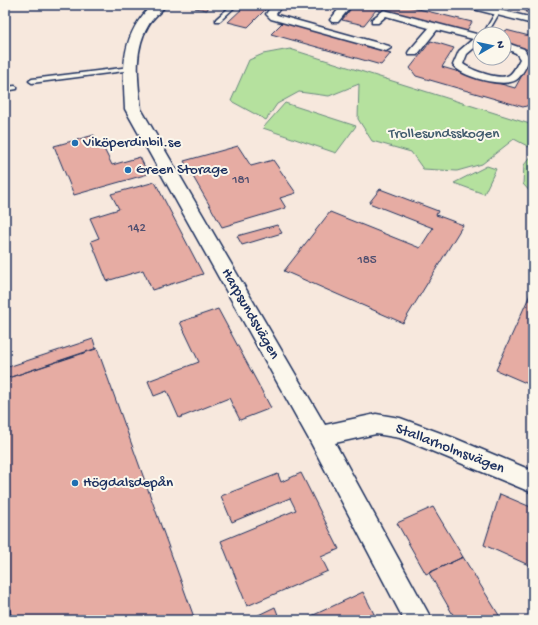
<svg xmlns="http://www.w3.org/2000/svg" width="538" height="625" font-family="'Gochi Hand',sans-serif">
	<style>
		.green { fill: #b5e19e; stroke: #68887e }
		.building { fill: #e6aca3; stroke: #1b2f5e }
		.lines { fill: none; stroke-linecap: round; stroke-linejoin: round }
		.lane-casing { stroke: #1b2f5e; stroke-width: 3 }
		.street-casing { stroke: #1b2f5e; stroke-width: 3 }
		.secondary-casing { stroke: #1b2f5e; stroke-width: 3 }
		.lane { fill: #fbf7ec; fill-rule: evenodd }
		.street { fill: #fbf7ec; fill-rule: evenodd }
		.secondary { fill: #fbf7ec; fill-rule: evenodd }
		.poi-dot { fill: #1f6fb2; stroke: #fbf7ec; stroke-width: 1.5 }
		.labels { text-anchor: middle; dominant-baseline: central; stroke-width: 4; stroke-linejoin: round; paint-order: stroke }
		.number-label { font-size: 13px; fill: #4e4e6f }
		.park-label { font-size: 15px; fill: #425c6e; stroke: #fbf7ec }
		.poi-label { font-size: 15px; fill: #1b2f5e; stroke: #fbf7ec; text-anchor: start }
		.street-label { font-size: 15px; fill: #1b2f5e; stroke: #fbf7ec }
	</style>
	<rect width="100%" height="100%" fill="#f7e8dd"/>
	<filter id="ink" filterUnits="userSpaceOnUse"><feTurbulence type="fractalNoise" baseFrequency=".025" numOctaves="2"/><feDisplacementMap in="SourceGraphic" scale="8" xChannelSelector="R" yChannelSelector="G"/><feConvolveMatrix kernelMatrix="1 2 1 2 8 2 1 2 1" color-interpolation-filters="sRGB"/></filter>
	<g filter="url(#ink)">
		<path class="green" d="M290,49L533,125V149L514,139L482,164L457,171L423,169L411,152L372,141L358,119L359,84L329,96L299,92L277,104L266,120L231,101L249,60L263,54Z
			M285,103L356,126L336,153L263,128Z
			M533,154V195L523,184L524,165Z
			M487,166L496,169L484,194L454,183Z"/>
		<path class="building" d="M198,5H210L207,10L195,8Z
			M246,5H270L248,27L228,22Z
			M354,5H402L472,22L466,32L376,10L364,25L342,20Z
			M529,5H533V13L525,12Z
			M283,22L391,53L381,65L271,34Z
			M506,30L533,37V51L504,43V34Z
			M431,41L454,48L442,67L515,88L533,55V104L523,107L416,76L410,68Z
			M94,135L99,146L102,145L112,165L140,157L148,174L74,195L54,146Z
			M238,146L251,166L273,160L296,193L280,198L286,208L222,227L184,161Z
			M155,182L203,274L152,290L143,270L107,281L91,241L99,238L90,218L119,209L111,194Z
			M380,189L438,211L436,215L463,225L403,323L284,271L330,212L420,248L433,228L369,203Z
			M277,225L282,233L242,245L237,236Z
			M533,288V386L496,370Z
			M218,309L271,408L240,420L229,398L179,418L167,391L154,396L148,381L199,362L180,322Z
			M93,339L96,349L5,379V368Z
			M97,348L195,620H12L5,587V379Z
			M301,473L339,549L321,557L328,571L247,606L221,541L296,510L290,498L232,522L221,496L278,474L281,482Z
			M500,494L533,508V567L484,545Z
			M433,507L463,557L426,574L397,523Z
			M463,557L502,620H456L429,573Z
			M5,587L12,620H5Z
			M363,592L377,620H303Z
			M275,607L280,620H248Z"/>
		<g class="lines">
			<defs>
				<path id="lane" d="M232,5H237L220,21H216V19Z
					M500,5H504L487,34H483Z
					M130,67L133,69L132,70L32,83L29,81L32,79Z
					M15,86L17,87V89L5,91V87Z"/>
				<path id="street" d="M272,5H282L276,14L277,15L389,46L391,48L386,51L271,19L266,14Z
					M342,5H352L338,22H332L330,20Z
					M463,5H479L533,18V24L465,7Z
					M384,10L480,35V43L467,54L463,64C471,70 500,81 509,75C514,72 517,64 520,59L516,53L504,48V42L524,49L530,59C526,65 523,75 516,80C503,88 462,77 453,65L459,51L473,39L437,30L417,55H409L408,53L409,51L429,28L386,16L378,23H372V19Z"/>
				<path id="secondary" d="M152,5H166C160,13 152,18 148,26C133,51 138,82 141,109L325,425L376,414L400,418L454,438L533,471V493L400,438L376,434L335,443L432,620H404L311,443L125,109C123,68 120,36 152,5Z"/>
			</defs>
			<use href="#lane" class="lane-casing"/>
			<use href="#street" class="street-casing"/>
			<use href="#secondary" class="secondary-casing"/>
			<use href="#lane" class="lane"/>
			<use href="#street" class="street"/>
			<use href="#secondary" class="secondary"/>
		</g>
	</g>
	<g class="poi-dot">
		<circle cx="75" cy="143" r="4"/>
		<circle cx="128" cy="170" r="4"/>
		<circle cx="75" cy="483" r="4"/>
	</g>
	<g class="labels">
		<g class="number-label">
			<text x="241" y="180">181</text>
			<text x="137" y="228">142</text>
			<text x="367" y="260">185</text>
		</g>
		<g class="park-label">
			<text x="444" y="134">Trollesundsskogen</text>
		</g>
		<g class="poi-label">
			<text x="83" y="143">Viköperdinbil.se</text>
			<text x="136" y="170">Green Storage</text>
			<text x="83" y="483">Högdalsdepån</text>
		</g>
		<g class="street-label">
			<text transform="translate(250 314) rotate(60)">Harpsundsvägen</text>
			<text transform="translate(450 449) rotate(21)">Stallarholmsvägen</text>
		</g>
	</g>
	<rect width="538" height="625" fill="none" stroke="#fbf7ec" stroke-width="20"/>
	<rect x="10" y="10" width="518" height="605" fill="none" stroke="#1b2f5e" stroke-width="1.5" filter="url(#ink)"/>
	<g transform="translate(492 46) rotate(81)"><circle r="19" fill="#fbf7ec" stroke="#a1a7b3"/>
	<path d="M0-3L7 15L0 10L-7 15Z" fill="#1f6fb2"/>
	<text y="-6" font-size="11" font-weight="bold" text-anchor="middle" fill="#1b2f5e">N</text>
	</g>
</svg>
